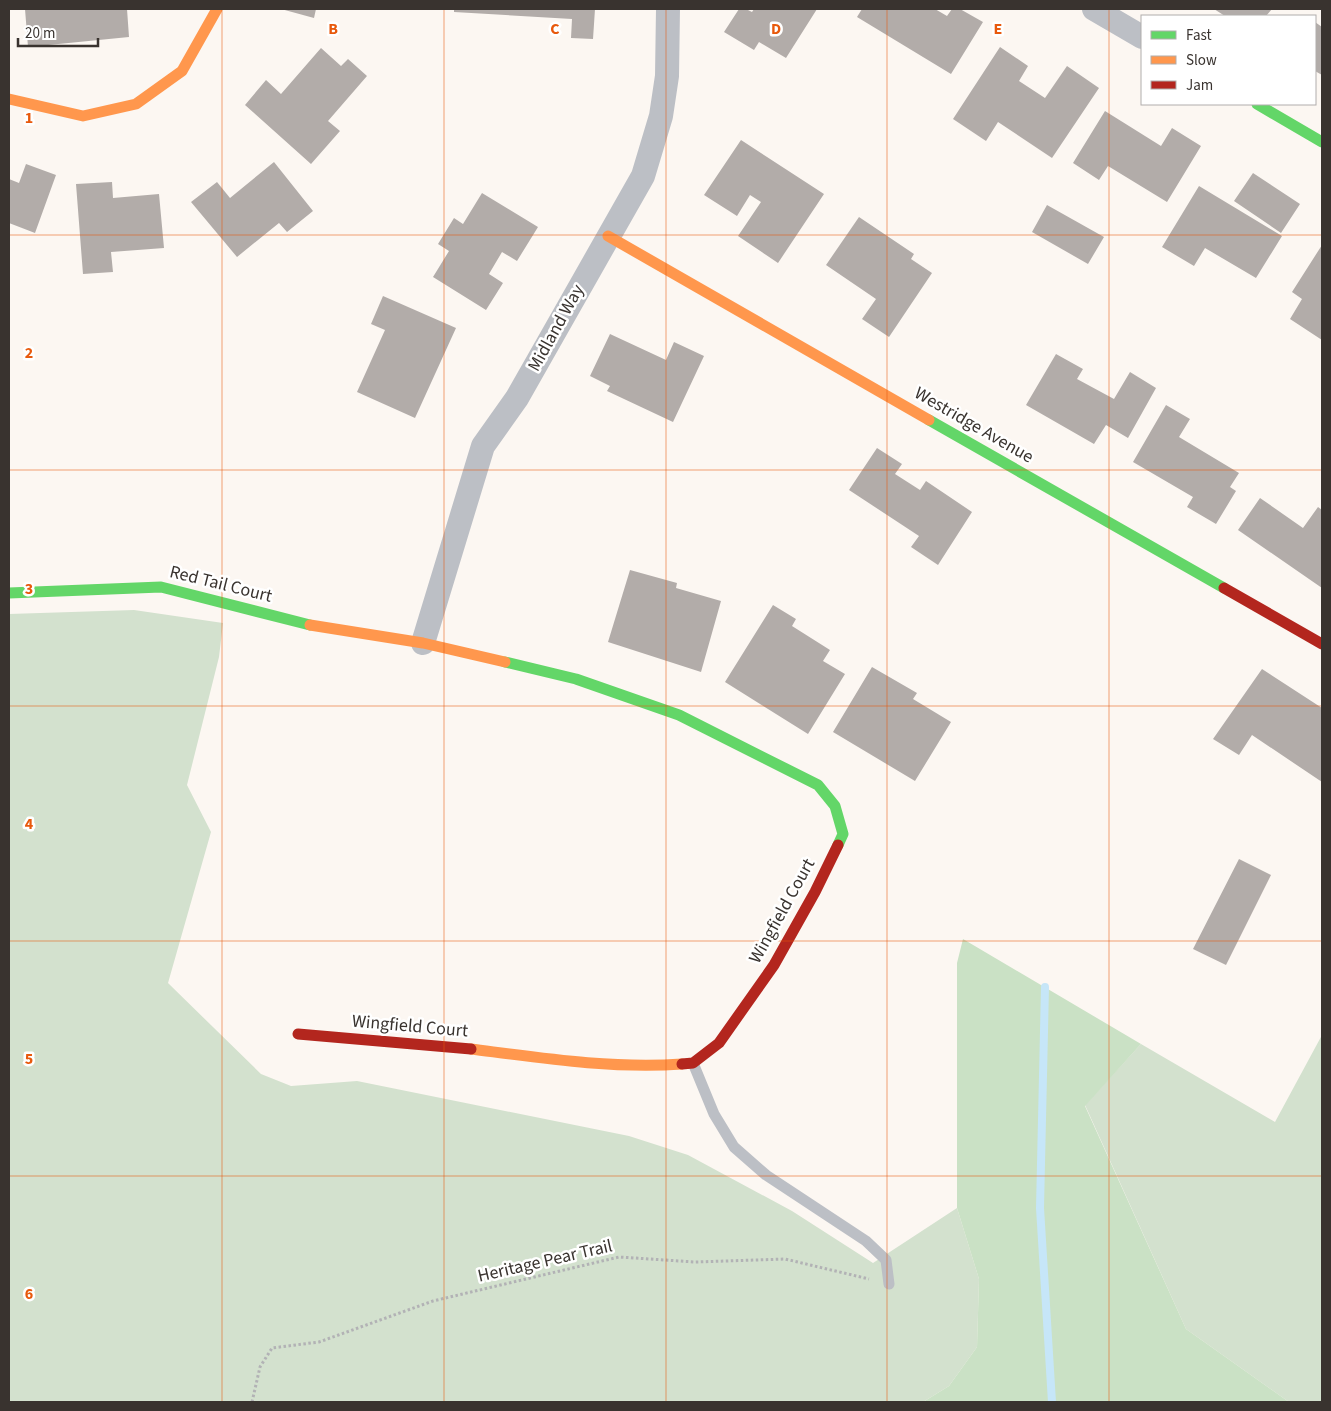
<svg xmlns="http://www.w3.org/2000/svg" width="1331" height="1411" font-family="'Source Sans 3',sans-serif">
	<style>
		.green { fill: #d3e1ce }
		.forest { fill: #cae1c5 }
		.lines { fill: none; stroke-linecap: round; stroke-linejoin: round }
		.stream { stroke: #c6e6f8; stroke-width: 8 }
		.building { fill: #b2aca9 }
		.path { stroke: #b2b2b5; stroke-width: 3; stroke-dasharray: 2.5 2.5; stroke-linecap: butt }
		.lane { stroke: #bcbfc5; stroke-width: 11 }
		.street { stroke: #bcbfc5; stroke-width: 24 }
		.fast { stroke: #63d668; stroke-width: 11 }
		.slow { stroke: #ff974d; stroke-width: 11 }
		.jam { stroke: #b3261e; stroke-width: 11 }
		.grid { fill: none; stroke: #e8590c; stroke-width: 1; stroke-opacity: 0.55 }
		.labels { text-anchor: middle; dominant-baseline: central; stroke-width: 5; stroke-linejoin: round; paint-order: stroke }
		.street-label { font-size: 18px; fill: #39332f; stroke: #fff }
		.grid-label { font-size: 16px; text-anchor: middle; font-weight: bold; fill: #e8590c; stroke: #fff; stroke-width: 5; stroke-linejoin: round; paint-order: stroke }
	</style>
	<rect width="100%" height="100%" fill="#fcf7f2"/>
	<path class="green" d="M134,610L223,623L219,657L187,785L211,832L168,983L261,1074L291,1086L357,1081L629,1136L688,1155L792,1211L873,1263L957,1208L979,1279L977,1347L949,1386L923,1402H9V614Z
		M1322,1035V1402H1289L1186,1329L1085,1105L1141,1044L1275,1122Z"/>
	<path class="forest" d="M963,939L1141,1044L1085,1106L1186,1329L1289,1402H923L949,1386L977,1347L979,1279L957,1208V963Z"/>
	<g class="lines">
		<path class="stream" d="M1045,987L1040,1208L1052,1402"/>
	</g>
	<path class="building" d="M25,9H127L129,37L28,47Z
		M281,9H316L314,18Z
		M454,9H595L593,39L571,38L572,19L454,12Z
		M739,9H746L752,12L754,9H817L786,58L759,42L754,50L724,32Z
		M862,9H935L947,16L952,9H960L983,22L951,74L857,17Z
		M1214,9H1272L1266,16H1225Z
		M1315,22L1322,27V75L1315,71Z
		M1000,47L1028,66L1019,81L1045,98L1067,66L1099,88L1052,158L998,122L986,141L953,119Z
		M321,48L341,66L348,59L367,76L328,121L340,131L311,164L245,105L266,80L281,94Z
		M1105,111L1161,146L1172,128L1201,146L1167,202L1108,166L1099,180L1073,163Z
		M741,140L824,194L778,263L738,236L761,202L750,195L737,216L704,195Z
		M274,162L313,211L287,232L279,223L237,257L191,202L217,182L230,198Z
		M26,164L56,175L35,233L9,223V179L19,183Z
		M1253,173L1300,204L1281,233L1234,201Z
		M112,182L113,198L159,194L164,248L111,252L113,272L83,274L76,184Z
		M1199,186L1282,236L1256,278L1205,248L1194,266L1162,247Z
		M482,193L538,227L517,261L502,252L489,274L503,283L486,310L433,277L449,251L438,244L454,218L463,224Z
		M1047,205L1104,237L1088,264L1032,232Z
		M859,217L914,254L911,259L932,273L889,337L862,319L876,299L826,265Z
		M1322,245V340L1290,319L1302,299L1292,292Z
		M383,296L456,328L415,418L357,392L385,330L371,324Z
		M610,334L666,360L674,342L704,356L673,422L607,391L610,386L590,376Z
		M1056,354L1083,369L1077,379L1114,399L1130,372L1156,388L1128,438L1106,425L1094,444L1026,405Z
		M1166,405L1190,419L1179,437L1239,473L1230,487L1236,491L1216,524L1187,507L1193,497L1133,462Z
		M877,448L902,464L895,474L920,490L926,481L972,512L938,565L911,547L919,536L849,490Z
		M1260,498L1303,528L1318,507L1322,510V588L1238,530Z
		M630,570L677,583L676,588L721,601L701,672L608,642Z
		M773,605L796,619L792,626L830,650L823,661L845,674L808,734L725,682Z
		M872,667L917,693L913,699L951,722L915,781L833,732Z
		M1262,669L1322,708V782L1252,735L1239,755L1213,739Z
		M1239,859L1271,875L1226,965L1193,949Z"/>
	<g class="lines">
		<path class="path" d="M252,1402L260,1367L272,1348L319,1342L433,1301L619,1257L695,1262L785,1259L869,1279"/>
		<path class="lane" d="M693,1063L714,1114L734,1147L766,1175L866,1241L886,1260L889,1284"/>
		<path class="street" d="M1094,9L1142,37
			M423,643L483,446L517,398L643,176L661,116L667,76L668,9"/>
		<path class="fast" d="M1257,104L1322,142
			M929,420L1224,588
			M9,593L161,587L310,625
			M505,662L576,679L679,715L818,785L835,806L843,834L838,845"/>
		<path class="slow" d="M9,99L83,116L136,104L182,71L217,9
			M608,236L929,420
			M310,625L423,643L505,662
			M471,1049C541,1058 612,1069 682,1064"/>
		<path class="jam" d="M1224,588L1322,644
			M298,1034L471,1049
			M682,1064L693,1063L719,1043L774,965L815,892L838,845"/>
	</g>
	<path class="grid" d="M222,9V1402M444,9V1402M666,9V1402M887,9V1402M1109,9V1402M9,235H1322M9,470H1322M9,706H1322M9,941H1322M9,1176H1322"/>
	<g class="labels">
		<g class="street-label">
			<text transform="translate(556 328) rotate(-61)">Midland Way</text>
			<text transform="translate(974 425) rotate(30)">Westridge Avenue</text>
			<text transform="translate(221 584) rotate(14)">Red Tail Court</text>
			<text transform="translate(782 911) rotate(-61)">Wingfield Court</text>
			<text transform="translate(410 1026) rotate(5)">Wingfield Court</text>
			<text transform="translate(545 1261) rotate(-13)">Heritage Pear Trail</text>
		</g>
	</g>
	<g class="grid-label">
		<text x="333" y="34">B</text>
		<text x="555" y="34">C</text>
		<text x="776" y="34">D</text>
		<text x="998" y="34">E</text>
		<text x="29" y="123">1</text>
		<text x="29" y="358">2</text>
		<text x="29" y="594">3</text>
		<text x="29" y="829">4</text>
		<text x="29" y="1064">5</text>
		<text x="29" y="1299">6</text>
	</g>
	<rect width="1331" height="1411" fill="none" stroke="#39332f" stroke-width="20"/>
	<rect x="1141" y="15" width="175" height="90" fill="#ffffff" stroke="#b0adac"/>
	<rect x="1151" y="31" width="25" height="8" fill="#63d668" stroke="#b0adac"/>
	<text x="1186" y="40" font-size="15" fill="#39332f">Fast</text>
	<rect x="1151" y="56" width="25" height="8" fill="#ff974d" stroke="#b0adac"/>
	<text x="1186" y="65" font-size="15" fill="#39332f">Slow</text>
	<rect x="1151" y="81" width="25" height="8" fill="#b3261e" stroke="#b0adac"/>
	<text x="1186" y="90" font-size="15" fill="#39332f">Jam</text>
	<path d="M18 38v8h80v-8" fill="none" stroke="#39332f" stroke-width="2.5"/>
	<text x="25" y="38" font-size="15" fill="#39332f" stroke="#ffffff" stroke-width="4" paint-order="stroke">20 m</text>
</svg>
